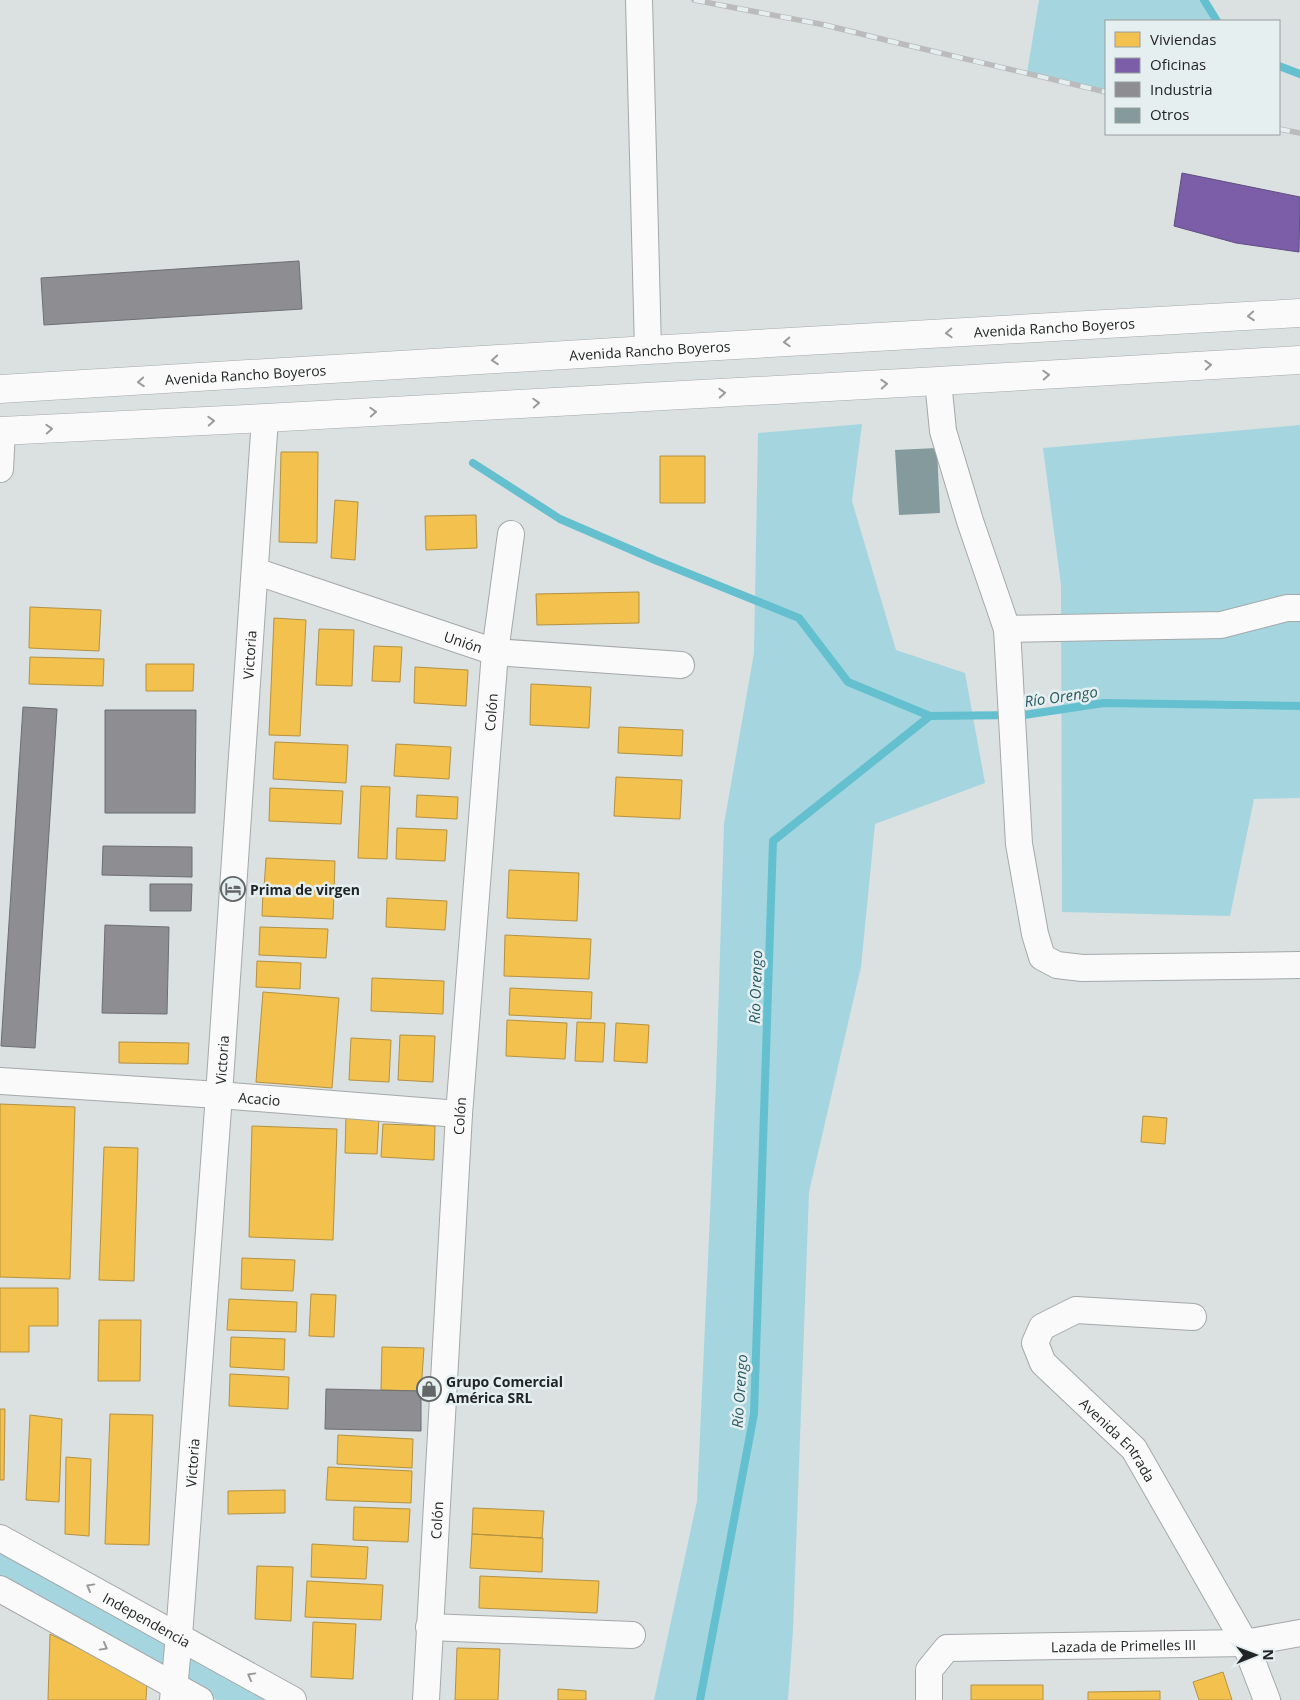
<svg xmlns="http://www.w3.org/2000/svg" width="1300" height="1700" font-family="'Open Sans',sans-serif">
	<style>
		.green { fill: #a5d6df }
		.homes { fill: #f2c14e; stroke: #b49242 }
		.offices { fill: #7b5ea7; stroke: #604d80 }
		.industry { fill: #8d8d92; stroke: #6d6e72 }
		.lines { fill: none; stroke-linecap: round; stroke-linejoin: round }
		.stream { stroke: #64c0cf; stroke-width: 8 }
		.building { fill: #849a9d }
		.minor-casing { stroke: #a5a8a9; stroke-width: 28 }
		.highway-casing { stroke: #a5a8a9; stroke-width: 29 }
		.minor { stroke: #fafafa; stroke-width: 26 }
		.highway { stroke: #fafafa; stroke-width: 28 }
		.rail-casing { stroke: #bbbbbc; stroke-width: 5.5 }
		.rail { stroke: #e6eff0; stroke-width: 4; stroke-dasharray: 11; stroke-linecap: butt }
		.oneway { stroke: #999a9b }
		.labels { text-anchor: middle; dominant-baseline: central; stroke-width: 5; stroke-linejoin: round; paint-order: stroke }
		.street-label { font-size: 14px; fill: #222526; stroke: #e6eff0 }
		.poi-label { font-size: 14px; font-weight: bold; fill: #222526; stroke: #e6eff0; text-anchor: start }
		.water-label { font-size: 15px; font-style: italic; fill: #275a63; stroke: #e6eff0 }
	</style>
	<rect width="100%" height="100%" fill="#dbe0e1"/>
	<path class="green" d="M1039,0H1204L1217,21H1106V91L1027,73Z
		M862,424L852,501L896,650L965,673L985,783L875,824L861,967L809,1192L793,1630L788,1700H654L697,1501L716,1083L724,824L754,653L758,433Z
		M1300,425V798L1254,799L1230,916L1062,912L1061,585L1043,448Z
		M0,1545L283,1700H217L0,1582Z"/>
	<path class="homes" d="M281,452H318L317,543L279,542Z
		M660,456H705V503H660Z
		M335,500L358,502L355,560L331,558Z
		M476,515L477,548L426,550L425,516Z
		M639,592V623L537,625L536,594Z
		M30,607L101,610L99,651L29,648Z
		M274,618L306,620L300,736L269,735Z
		M319,629L354,630L352,686L316,685Z
		M374,646L402,647L400,682L372,681Z
		M30,657L104,659L103,686L29,684Z
		M146,664H194L193,691H146Z
		M415,667L468,670L466,706L414,703Z
		M531,684L591,687L589,728L530,725Z
		M619,727L683,730L682,756L618,753Z
		M275,742L348,745L346,783L273,779Z
		M396,744L451,747L449,779L394,776Z
		M616,777L682,780L680,819L614,816Z
		M361,786L390,787L387,859L358,858Z
		M270,788L343,791L341,824L269,821Z
		M417,795L458,797L457,819L416,817Z
		M397,828L447,830L445,861L396,859Z
		M266,858L335,861L334,892L264,889Z
		M509,870L579,873L577,921L507,918Z
		M263,889L334,892L333,919L262,916Z
		M387,898L447,901L445,930L386,927Z
		M260,927L328,929L326,958L259,955Z
		M505,935L591,939L589,979L504,976Z
		M257,961L301,963L300,989L256,987Z
		M372,978L444,981L443,1014L371,1011Z
		M510,988L592,992L591,1019L509,1015Z
		M263,992L339,998L332,1088L256,1082Z
		M507,1020L567,1023L565,1059L506,1056Z
		M577,1022L605,1023L603,1062L575,1061Z
		M616,1023L649,1025L647,1063L614,1061Z
		M400,1035L435,1036L433,1082L398,1080Z
		M351,1038L391,1040L389,1082L349,1080Z
		M119,1042L189,1043L188,1064L119,1063Z
		M0,1104L75,1107L70,1279L0,1277Z
		M346,1116L379,1118L377,1154L345,1153Z
		M1143,1116L1167,1118L1165,1144L1141,1142Z
		M383,1124L435,1126L434,1160L381,1157Z
		M252,1126L337,1129L333,1240L249,1237Z
		M104,1147L138,1148L134,1281L99,1280Z
		M242,1258L295,1260L293,1291L241,1289Z
		M0,1288H58V1326H29V1352H0Z
		M311,1294L336,1295L334,1337L309,1336Z
		M229,1299L297,1302L296,1332L227,1330Z
		M99,1320H141L140,1381H98Z
		M231,1337L285,1339L284,1370L230,1367Z
		M382,1347L424,1348L421,1391L381,1390Z
		M230,1374L289,1377L288,1409L229,1406Z
		M0,1409H5L4,1480H0Z
		M110,1414L153,1415L149,1545L105,1544Z
		M30,1415L62,1419L59,1502L26,1500Z
		M338,1435L413,1439L412,1468L337,1464Z
		M66,1457L91,1459L89,1536L65,1534Z
		M328,1467L412,1471L411,1503L326,1500Z
		M285,1490V1513L228,1514V1491Z
		M354,1507L410,1509L408,1542L353,1540Z
		M473,1508L544,1511L542,1538L472,1534Z
		M472,1534L543,1538L542,1572L470,1568Z
		M312,1544L368,1547L366,1579L311,1577Z
		M257,1566L293,1567L291,1621L255,1619Z
		M480,1576L599,1581L597,1613L479,1608Z
		M307,1581L383,1585L381,1620L305,1617Z
		M313,1622L356,1624L353,1679L311,1677Z
		M50,1634L147,1681L146,1700H48Z
		M457,1648L500,1649L498,1700H455Z
		M1223,1672L1232,1700H1199L1193,1682Z
		M971,1685H1043V1700H971Z
		M558,1689L586,1691V1700H558Z
		M1160,1691V1700H1088V1692Z"/>
	<path class="offices" d="M1182,173L1300,197L1299,252L1236,243L1174,226Z"/>
	<path class="industry" d="M299,261L302,309L44,325L41,278Z
		M23,707L57,709L35,1048L1,1046Z
		M105,710H196L195,813H105Z
		M103,846L192,847V877L102,875Z
		M150,884H192L191,911H150Z
		M105,925L169,927L167,1014L102,1013Z
		M326,1389L421,1391V1431L325,1429Z"/>
	<g class="lines">
		<path class="stream" d="M1204,0L1217,21
			M1279,66L1300,74
			M473,463L560,519L655,560L799,618L848,682L930,716
			M700,1700L754,1414L773,841L930,716L1024,715L1104,703L1300,706"/>
	</g>
	<path class="building" d="M937,448L940,513L899,515L895,450Z"/>
	<g class="lines">
		<defs>
			<g id="minor">
				<path d="M639,0L648,350"/>
				<path d="M938,381L943,431L970,521L1007,629L1019,844L1035,934L1042,957L1057,965L1082,968L1300,965"/>
				<path d="M0,469L2,431"/>
				<path id="s1" d="M255,571L495,652L681,665"/>
				<path d="M1007,629L1221,625L1287,608H1300"/>
				<path id="s2" d="M0,1081L219,1095L459,1114"/>
				<path id="s3" d="M1193,1317L1076,1310L1042,1327L1035,1343L1043,1363L1134,1449L1245,1643L1267,1700"/>
				<path id="s4" d="M0,1538L293,1700"/>
				<path d="M0,1589L200,1700"/>
				<path d="M429,1627L632,1635"/>
				<path id="s5" d="M173,1700L179,1636L219,1095L265,418"/>
				<path id="s6" d="M426,1700L459,1114L495,652L511,534"/>
				<path id="s7" d="M929,1700V1670L947,1648L1245,1643L1300,1633"/>
			</g>
			<g id="highway">
				<path id="s8" d="M0,389L648,350L1300,313"/>
				<path d="M0,431L265,418L938,381L1300,360"/>
			</g>
		</defs>
		<use href="#minor" class="minor-casing"/>
		<use href="#highway" class="highway-casing"/>
		<use href="#minor" class="minor"/>
		<use href="#highway" class="highway"/>
		<defs>
			<path id="rail" d="M694,0L825,25L898,43L1106,92
				M1279,129L1300,133"/>
		</defs>
		<use href="#rail" class="rail-casing"/>
		<use href="#rail" class="rail"/>
	</g>
	<defs><path id="oneway-chevron" d="M-2-3.5L2.5 0L-2 3.5" fill="none" stroke-width="1.6" stroke-linecap="round" stroke-linejoin="round" transform="scale(1.25)"/></defs>
	<g class="oneway">
		<use href="#oneway-chevron" transform="translate(1251 316) rotate(176)"/>
		<use href="#oneway-chevron" transform="translate(949 333) rotate(177)"/>
		<use href="#oneway-chevron" transform="translate(787 342) rotate(177)"/>
		<use href="#oneway-chevron" transform="translate(495 360) rotate(176)"/>
		<use href="#oneway-chevron" transform="translate(1208 365) rotate(-3)"/>
		<use href="#oneway-chevron" transform="translate(1046 375) rotate(-3)"/>
		<use href="#oneway-chevron" transform="translate(141 382) rotate(176)"/>
		<use href="#oneway-chevron" transform="translate(884 384) rotate(-3)"/>
		<use href="#oneway-chevron" transform="translate(722 393) rotate(-3)"/>
		<use href="#oneway-chevron" transform="translate(536 403) rotate(-3)"/>
		<use href="#oneway-chevron" transform="translate(373 412) rotate(-3)"/>
		<use href="#oneway-chevron" transform="translate(211 421) rotate(-3)"/>
		<use href="#oneway-chevron" transform="translate(49 429) rotate(-3)"/>
		<use href="#oneway-chevron" transform="translate(90 1587) rotate(-151)"/>
		<use href="#oneway-chevron" transform="translate(104 1647) rotate(29)"/>
		<use href="#oneway-chevron" transform="translate(251 1676) rotate(-151)"/>
	</g>
	<defs>
		<symbol id="hotel-ring" viewBox="-11 -11 22 22"><circle r="9.5" fill="#e6eff0" stroke="#636667" stroke-width="1.5"/><path d="M-6-4.5h1.5V1H6V5H4.5V3h-9V5H-6ZM-4 0a1.8 1.8 0 1 1 3.6 0ZM.5 0V-2.5h3Q6-2.5 6 0Z" fill="#636667"/></symbol>
		<symbol id="shop-ring" viewBox="-11 -11 22 22"><circle r="9.5" fill="#e6eff0" stroke="#636667" stroke-width="1.5"/><path d="M-5-2.5h2.3a2.7 3.5 0 0 1 5.4 0H5L5.5 6h-11ZM-1.5-2.5h3a1.5 2.3 0 0 0-3 0Z" fill="#636667"/></symbol>
	</defs>
	<g fill-rule="evenodd">
		<use href="#hotel-ring" x="219" y="875" width="28" height="28"/>
		<use href="#shop-ring" x="415" y="1375" width="28" height="28"/>
	</g>
	<g class="labels">
		<g class="street-label">
			<text stroke="none"><textPath href="#s8" startOffset="1056">Avenida Rancho Boyeros</textPath></text>
			<text stroke="none"><textPath href="#s8" startOffset="651">Avenida Rancho Boyeros</textPath></text>
			<text stroke="none"><textPath href="#s8" startOffset="246">Avenida Rancho Boyeros</textPath></text>
			<text stroke="none"><textPath href="#s1" startOffset="220">Unión</textPath></text>
			<text stroke="none"><textPath href="#s5" startOffset="1048">Victoria</textPath></text>
			<text stroke="none"><textPath href="#s6" startOffset="990">Colón</textPath></text>
			<text stroke="none"><textPath href="#s5" startOffset="642">Victoria</textPath></text>
			<text stroke="none"><textPath href="#s2" startOffset="260">Acacio</textPath></text>
			<text stroke="none"><textPath href="#s6" startOffset="585">Colón</textPath></text>
			<text stroke="none"><textPath href="#s3" startOffset="302">Avenida Entrada</textPath></text>
			<text stroke="none"><textPath href="#s5" startOffset="238">Victoria</textPath></text>
			<text stroke="none"><textPath href="#s6" startOffset="180">Colón</textPath></text>
			<text stroke="none"><textPath href="#s4" startOffset="168">Independencia</textPath></text>
			<text stroke="none"><textPath href="#s7" startOffset="235">Lazada de Primelles III</textPath></text>
		</g>
		<g class="poi-label">
			<text x="250" y="889">Prima de virgen</text>
			<text x="446" y="1381">Grupo Comercial<tspan x="446" dy="16">América SRL</tspan></text>
		</g>
		<g class="water-label">
			<text transform="translate(1061 696) rotate(-8)">Río Orengo</text>
			<text transform="translate(755 987) rotate(-88)">Río Orengo</text>
			<text transform="translate(739 1391) rotate(-86)">Río Orengo</text>
		</g>
	</g>
	<rect x="1105" y="20" width="175" height="115" fill="#e6eff0" stroke="#989e9f"/>
	<rect x="1115" y="32" width="25" height="15" fill="#f2c14e" stroke="#989e9f"/>
	<text x="1150" y="45" font-size="15" fill="#222526">Viviendas</text>
	<rect x="1115" y="58" width="25" height="15" fill="#7b5ea7" stroke="#989e9f"/>
	<text x="1150" y="70" font-size="15" fill="#222526">Oficinas</text>
	<rect x="1115" y="82" width="25" height="15" fill="#8d8d92" stroke="#989e9f"/>
	<text x="1150" y="95" font-size="15" fill="#222526">Industria</text>
	<rect x="1115" y="108" width="25" height="15" fill="#849a9d" stroke="#989e9f"/>
	<text x="1150" y="120" font-size="15" fill="#222526">Otros</text>
	<g transform="translate(1255 1655) rotate(89)" stroke="#e6eff0" stroke-width="4" paint-order="stroke">
	<path d="M0-4L9 19L0 12L-9 19Z" fill="#222526"/>
	<text y="-8" font-size="14" font-weight="bold" text-anchor="middle" fill="#222526">N</text>
	</g>
</svg>
